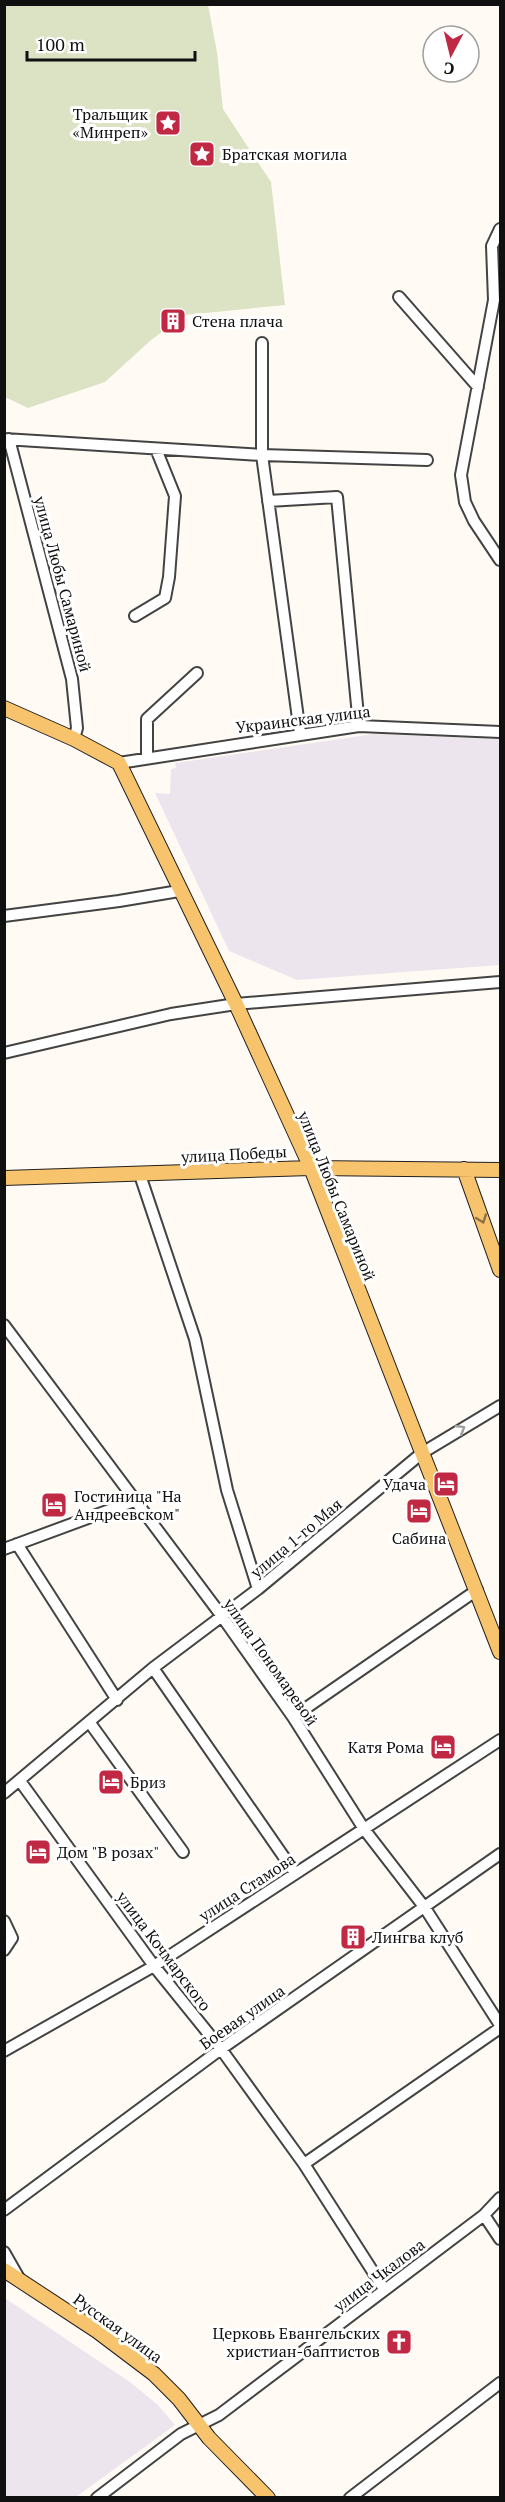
<svg xmlns="http://www.w3.org/2000/svg" width="505" height="2502" font-family="'PT Serif',serif">
	<style>
		.industrial { fill: #ece5ee }
		.cemetery { fill: #dce2c4 }
		.lines { fill: none; stroke-linecap: round; stroke-linejoin: round }
		.minor-casing { stroke: #434343; stroke-width: 14 }
		.major-casing { stroke: #212121; stroke-width: 16 }
		.minor { stroke: #fff; stroke-width: 10 }
		.major { stroke: #f7c36c; stroke-width: 14 }
		.oneway { stroke: #8f7243 }
		.oneway2 { stroke: #9f9f9f }
		.labels { text-anchor: middle; dominant-baseline: central; stroke-width: 6; stroke-linejoin: round; paint-order: stroke }
		.poi-label { font-size: 16px; fill: #101010; stroke: #fff; text-anchor: start }
		.street-label { font-size: 16px; fill: #101010; stroke: #fff }
	</style>
	<rect width="100%" height="100%" fill="#fffbf4"/>
	<path class="industrial" d="M374,734L500,739V965L297,980L229,951L155,793L170,794L171,769L176,768L175,763Z
		M5,2298L130,2382L158,2405L175,2425L76,2497H7L4,2495Z"/>
	<path class="cemetery" d="M5,4L208,5L217,52L223,109L271,182L285,305L185,315L151,340L105,382L28,408L5,397Z"/>
	<g class="lines">
		<defs>
			<path id="minor" d="M500,229L492,246L494,300L461,475L465,502L474,521L500,560
				M399,297L478,387
				M262,343V455L300,733
				M4,439L262,455L427,460
				M9,439L72,679L77,728L74,739
				M268,501L337,497L359,726
				M135,616L165,598L169,577L175,496L156,449
				M147,758V719L197,673
				M119,763L359,726L500,732
				M4,916L119,901L179,891
				M4,1053L171,1014L236,1004L500,982
				M140,1175L195,1339L227,1490L258,1589
				M4,1325L221,1615L293,1717L364,1829L425,1908L500,2025
				M17,1544L117,1700
				M4,1549L134,1501
				M153,1668L295,1873
				M293,1717L477,1590
				M90,1723L183,1852
				M20,1781L154,1966L221,2049L304,2164L384,2289
				M4,1793L153,1668L258,1589L422,1453L500,1406
				M4,1921L12,1938L4,1950
				M4,2051L154,1966L500,1740
				M304,2164L500,2028
				M4,2210L221,2049L500,1854
				M484,2215L500,2239
				M4,2252L20,2280
				M97,2498L181,2434L219,2415L484,2215L500,2198
				M350,2498L500,2383"/>
			<path id="major" d="M4,708L74,739L119,763L236,1004L311,1168L500,1652
				M464,1169L500,1270
				M4,1178L311,1168L500,1170
				M4,2270L97,2331L154,2374L179,2399L209,2438L268,2498"/>
		</defs>
		<use href="#minor" class="minor-casing"/>
		<use href="#major" class="major-casing"/>
		<use href="#minor" class="minor"/>
		<use href="#major" class="major"/>
	</g>
	<defs><path id="oneway-chevron" d="M-2-3.5L2.5 0L-2 3.5" fill="none" stroke-width="1.6" stroke-linecap="round" stroke-linejoin="round" transform="scale(1.5)"/></defs>
	<use class="oneway" href="#oneway-chevron" transform="translate(482 1219) rotate(70)"/>
	<use class="oneway2" href="#oneway-chevron" transform="translate(461 1429) rotate(-31)"/>
	<defs>
		<symbol id="sight-square" viewBox="-11 -11 22 22"><rect x="-9" y="-9" width="18" height="18" rx="4" fill="#c02843" stroke="#fff"/><path d="M0-6L1.8-2.2L6-1.7L2.9 1.2L3.7 5.4L0 3.3L-3.7 5.4L-2.9 1.2L-6-1.7L-1.8-2.2Z" fill="#fff"/></symbol>
		<symbol id="building-square" viewBox="-11 -11 22 22"><rect x="-9" y="-9" width="18" height="18" rx="4" fill="#c02843" stroke="#fff"/><path d="M-4-6H4V6H1V3H-1V6H-4ZM-2.5-4.3h1.7v1.8h-1.7ZM.8-4.3h1.7v1.8H.8ZM-2.5-1h1.7V.8h-1.7ZM.8-1h1.7V.8H.8Z" fill="#fff"/></symbol>
		<symbol id="hotel-square" viewBox="-11 -11 22 22"><rect x="-9" y="-9" width="18" height="18" rx="4" fill="#c02843" stroke="#fff"/><path d="M-6-4.5h1.5V1H6V5H4.5V3h-9V5H-6ZM-4 0a1.8 1.8 0 1 1 3.6 0ZM.5 0V-2.5h3Q6-2.5 6 0Z" fill="#fff"/></symbol>
		<symbol id="church-square" viewBox="-11 -11 22 22"><rect x="-9" y="-9" width="18" height="18" rx="4" fill="#c02843" stroke="#fff"/><path d="M-1.2-6h2.4v3.5h3.3v2.4h-3.3V6h-2.4V-.1h-3.3v-2.4h3.3Z" fill="#fff"/></symbol>
	</defs>
	<g fill-rule="evenodd">
		<use href="#sight-square" x="153" y="108" width="30" height="30"/>
		<use href="#sight-square" x="187" y="139" width="30" height="30"/>
		<use href="#building-square" x="158" y="306" width="30" height="30"/>
		<use href="#hotel-square" x="431" y="1469" width="30" height="30"/>
		<use href="#hotel-square" x="39" y="1490" width="30" height="30"/>
		<use href="#hotel-square" x="404" y="1496" width="30" height="30"/>
		<use href="#hotel-square" x="428" y="1732" width="30" height="30"/>
		<use href="#hotel-square" x="96" y="1767" width="30" height="30"/>
		<use href="#hotel-square" x="23" y="1837" width="30" height="30"/>
		<use href="#building-square" x="338" y="1922" width="30" height="30"/>
		<use href="#church-square" x="384" y="2327" width="30" height="30"/>
	</g>
	<g class="labels">
		<g class="poi-label">
			<text x="148" y="114" text-anchor="end">Тральщик<tspan x="148" dy="18">«Минреп»</tspan></text>
			<text x="222" y="154">Братская могила</text>
			<text x="192" y="321">Стена плача</text>
			<text x="426" y="1484" text-anchor="end">Удача</text>
			<text x="74" y="1496">Гостиница "На<tspan x="74" dy="18">Андреевском"</tspan></text>
			<text x="419" y="1538" text-anchor="middle">Сабина</text>
			<text x="424" y="1747" text-anchor="end">Катя Рома</text>
			<text x="130" y="1782">Бриз</text>
			<text x="57" y="1852">Дом "В розах"</text>
			<text x="372" y="1937">Лингва клуб</text>
			<text x="380" y="2333" text-anchor="end">Церковь Евангельских<tspan x="380" dy="18">христиан-баптистов</tspan></text>
		</g>
		<g class="street-label">
			<text transform="translate(63 584) rotate(75)">улица Любы Самариной</text>
			<text transform="translate(303 719) rotate(-7)">Украинская улица</text>
			<text transform="translate(234 1154) rotate(-3)">улица Победы</text>
			<text transform="translate(337 1196) rotate(68)">улица Любы Самариной</text>
			<text transform="translate(296 1538) rotate(-40)">улица 1-го Мая</text>
			<text transform="translate(271 1662) rotate(55)">улица Пономаревой</text>
			<text transform="translate(247 1887) rotate(-33)">улица Стамова</text>
			<text transform="translate(164 1951) rotate(53)">улица Кочмарского</text>
			<text transform="translate(242 2017) rotate(-35)">Боевая улица</text>
			<text transform="translate(379 2275) rotate(-37)">улица Чкалова</text>
			<text transform="translate(118 2328) rotate(36)">Русская улица</text>
		</g>
	</g>
	<rect width="505" height="2502" fill="none" stroke="#101010" stroke-width="12"/>
	<g transform="translate(451 54) rotate(187)"><circle r="28" fill="#ffffff" stroke="#9f9f9f" stroke-width="1.5"/>
	<path d="M0-4.5L10 22L0 15L-10 22Z" fill="#c02843"/>
	<text y="-9" font-size="16" font-weight="bold" text-anchor="middle" fill="#101010">С</text>
	</g>
	<path d="M27 51v9h168v-9" fill="none" stroke="#101010" stroke-width="3"/>
	<text x="36" y="51" font-size="18" fill="#101010" stroke="#ffffff" stroke-width="4.5" paint-order="stroke">100 m</text>
</svg>
